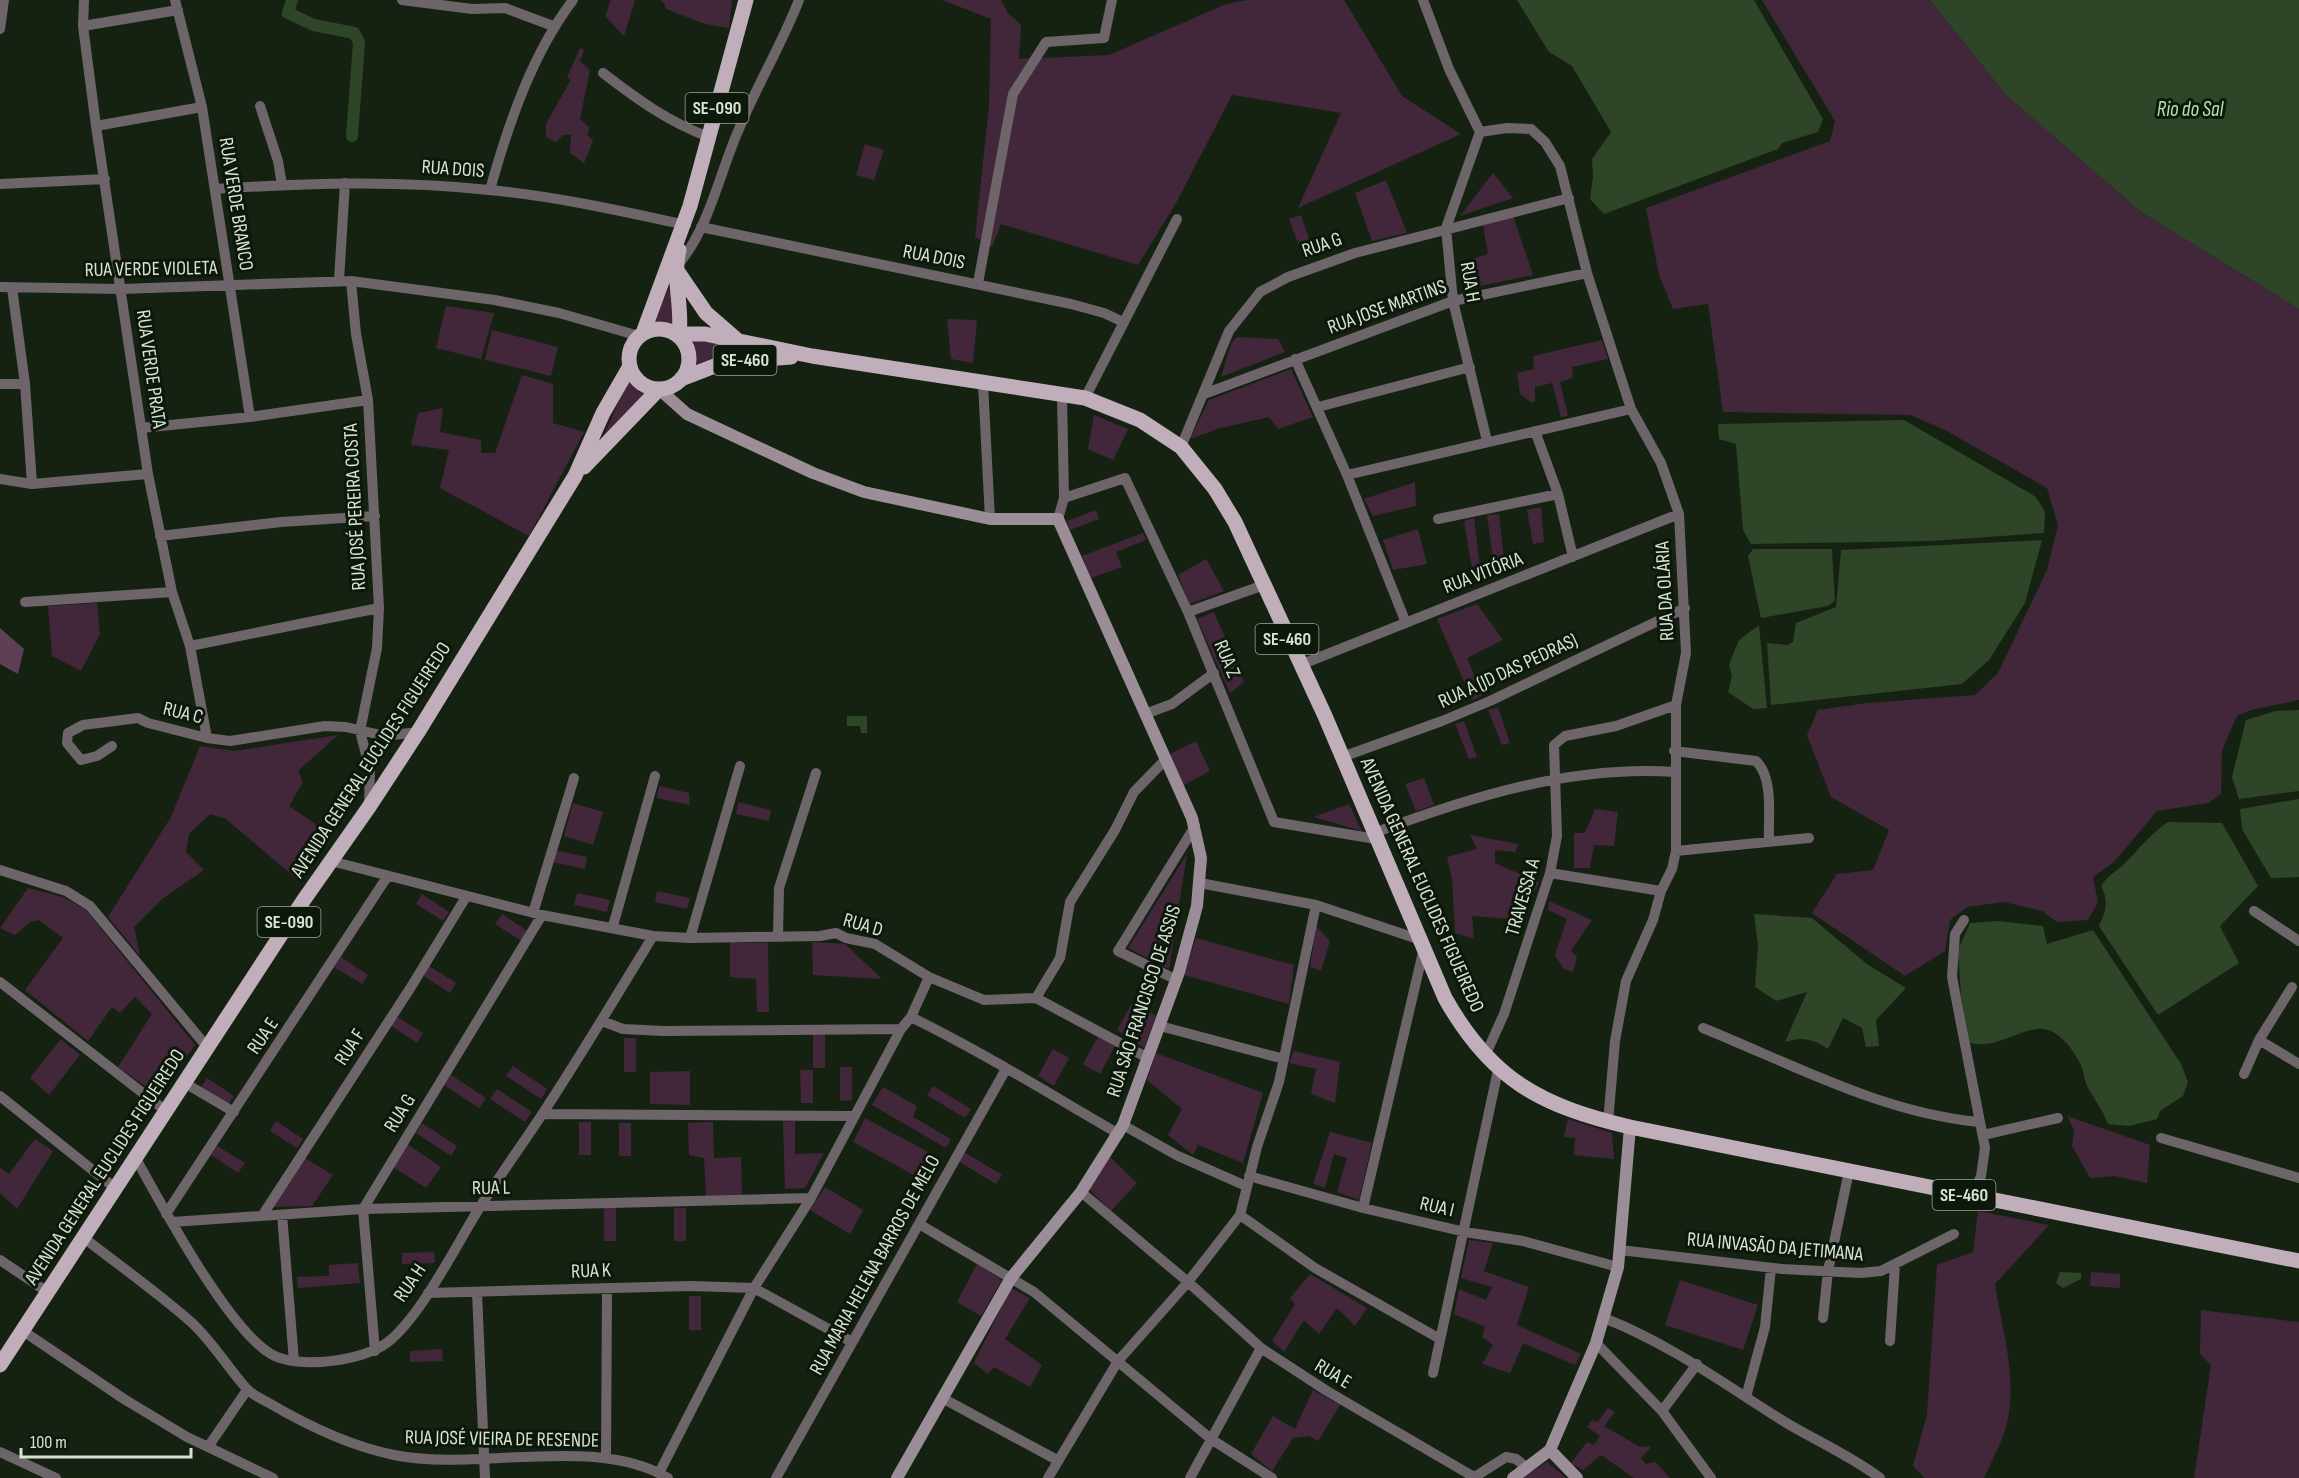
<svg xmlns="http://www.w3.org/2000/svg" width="2299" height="1478" font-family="'Sofia Sans Condensed',sans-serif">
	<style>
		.green { fill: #42273b }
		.forest { fill: #5e3f56 }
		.water { fill: #2e4528 }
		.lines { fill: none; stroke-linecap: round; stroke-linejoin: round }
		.canal { stroke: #2e4528; stroke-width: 12 }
		.street { stroke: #6e656b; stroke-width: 10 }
		.secondary { stroke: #9c8e98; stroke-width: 12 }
		.primary { stroke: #c0aebb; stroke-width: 15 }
		.labels { text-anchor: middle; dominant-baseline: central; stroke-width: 6; stroke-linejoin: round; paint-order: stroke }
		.shield { fill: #0c180a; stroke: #9ca59a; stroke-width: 1.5 }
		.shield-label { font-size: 18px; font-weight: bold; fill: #d9e2d7 }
		.street-label { font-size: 20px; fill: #d9e2d7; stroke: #0c180a }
		.water-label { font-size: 21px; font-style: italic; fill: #b5e1ab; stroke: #0c180a }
	</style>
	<rect width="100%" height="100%" fill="#152212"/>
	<path class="green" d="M611,0H635L624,36L605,16Z
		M660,0H732L729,28L705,24L666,9L664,3Z
		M942,0H1001L1008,13L1021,25L1019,59L1109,55L1226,4L1247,0H1344L1402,96L1461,134L1298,208L1341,113L1232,95L1176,203L1138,265L1001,224L992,247L975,237L989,106L991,19Z
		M1762,0H1930L2006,95L2141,212L2299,309V700L2251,710L2237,716L2222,750L2221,794L2208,803L2157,811L2114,862L2093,877L2098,902L2088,920L2057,922L2042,911L2004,902L1967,907L1950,920L1945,951L1905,976L1812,913L1837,874L1873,870L1889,830L1831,797L1807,735L1818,710L1867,703L1975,695L1998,673L2047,570L2058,525L2047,488L1945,430L1910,415L1723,412L1708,304L1673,309L1659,275L1646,208L1830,141L1835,121Z
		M580,48L584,50L580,61L590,70L580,119L590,128L587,134L593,141L584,163L570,153L571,135H563L556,142L546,137V124L571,79L567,78Z
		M865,144L884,150L874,180L856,175Z
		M1493,173L1513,198L1460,216Z
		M1386,180L1407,233L1372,241L1355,193Z
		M1301,215L1315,257L1305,261L1289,219Z
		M1513,216L1533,275L1480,286L1473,259L1488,254L1483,225Z
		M675,276L687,327L651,325Z
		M446,306L494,313L481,359L436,348Z
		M947,319L977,320L973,363L951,359Z
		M492,330L558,347L551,376L485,360Z
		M1237,337L1278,339L1285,352L1221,377L1231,344Z
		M687,338L773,349L691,373L692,354Z
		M1602,340L1608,359L1572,367L1573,378L1560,382L1568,416L1561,417L1552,383L1535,387V402L1532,403L1520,394L1517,373L1534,369L1533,356Z
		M1291,369L1313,417L1278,429L1269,417L1217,429L1190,439L1209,400Z
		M522,375L553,384V423L584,432L529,536L440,488L449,450L411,445L418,413L443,408L440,432L481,440V453H495Z
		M629,378L639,392L651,395L598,449Z
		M1094,415L1128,429L1113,460L1088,449Z
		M1415,482L1416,506L1373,516L1364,499Z
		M1541,507L1544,542L1533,544L1527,510Z
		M1096,510L1099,519L1070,530L1067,521Z
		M1499,514L1504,558L1493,560L1487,515Z
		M1474,518L1480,567L1472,569L1464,521Z
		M1418,529L1427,564L1393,570L1383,540Z
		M1143,533L1146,540L1116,552L1122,567L1091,578L1082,556Z
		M1206,559L1224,591L1190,604L1178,575Z
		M97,603L100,634L81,671L52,656L48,606Z
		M1477,604L1503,640L1467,658L1482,695L1472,700L1437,619Z
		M1214,612L1244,682L1230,693L1197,619Z
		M1498,707L1510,743L1502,745L1488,710Z
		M1464,721L1477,757L1469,759L1455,724Z
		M338,735L298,771L303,782L289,806L330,834L298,880L226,819L210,814L189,834L186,852L204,870L162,899L134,927L140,956L108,917L171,817L200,746L235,751Z
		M1196,741L1210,771L1182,786L1170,754Z
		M1424,778L1434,805L1416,811L1405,784Z
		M659,786L689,793L690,805L657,798Z
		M738,802L771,810L769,821L736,814Z
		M573,803L603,812L593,845L564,836Z
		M1349,804L1362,831L1314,817Z
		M1595,809L1618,812L1614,846L1594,845L1590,868H1574V833H1585Z
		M1470,835L1518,844L1515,852L1495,850V863L1539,882L1527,906H1515L1510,919L1472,916L1474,939L1455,933L1452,880L1447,857L1477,849Z
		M554,850L587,857L585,869L552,862Z
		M1187,854L1169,969L1128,948Z
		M28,888L63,897L86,910L195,1045L158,1095L118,1067L152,1014L135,997L120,1013L112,1007L88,1041L25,990L63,938L39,920L30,922L15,935L0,928Z
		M657,891L690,898L687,909L655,902Z
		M577,893L610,900L607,912L574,905Z
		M422,894L449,912L443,921L416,904Z
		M1549,901L1592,920L1571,951L1577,956L1573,972L1564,969L1555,955L1567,919L1548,910Z
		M502,914L529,932L523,942L495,924Z
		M1316,926L1330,941L1321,971L1310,967Z
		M1196,938L1294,965L1289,1004L1184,975Z
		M730,942L768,943L769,1012H757L756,979L730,977Z
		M812,942L845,944L882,979L813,975Z
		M341,957L368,975L362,984L334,967Z
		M429,966L456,983L450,993L422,975Z
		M1132,1003L1156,1016L1144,1048L1117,1030Z
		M396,1016L423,1033L417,1043L390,1025Z
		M813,1034H825V1068H813Z
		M1098,1037L1115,1046L1100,1074L1083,1064Z
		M636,1038V1072H624V1038Z
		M61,1039L80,1055L49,1095L30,1078Z
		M1053,1049L1069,1058L1054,1086L1038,1076Z
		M1294,1051L1340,1062L1335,1103L1311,1094L1316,1069L1289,1063Z
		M1156,1053L1263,1093L1243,1163L1198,1145L1193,1155L1168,1135L1182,1109L1147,1080Z
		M513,1066L547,1089L541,1099L506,1076Z
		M840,1067H852V1100L840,1101Z
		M800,1070H813V1103H801Z
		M690,1071V1105L650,1104V1072Z
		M451,1075L486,1098L479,1108L444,1085Z
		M207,1078L234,1096L228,1105L201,1087Z
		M933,1086L971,1109L965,1118L927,1095Z
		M883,1087L917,1106L913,1117L951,1139L946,1148L872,1105Z
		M497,1089L532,1112L525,1122L490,1099Z
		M2067,1116L2150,1145L2147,1183L2114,1176L2090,1178L2072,1146L2074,1130Z
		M865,1118L941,1159L927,1182L853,1142Z
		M1568,1119L1612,1133L1614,1159L1574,1155L1575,1138L1564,1137Z
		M276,1121L303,1139L297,1148L270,1131Z
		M795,1121V1154L824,1153L805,1188L785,1189L783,1122Z
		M579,1122H591V1155H579Z
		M713,1122L714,1158L741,1157L742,1195L706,1196L704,1158L689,1155L688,1123Z
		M422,1123L457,1146L451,1156L416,1133Z
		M619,1123H631V1156H619Z
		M1330,1132L1372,1143L1359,1200L1337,1192L1347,1158L1334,1154L1325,1188L1313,1184Z
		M35,1139L53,1151L17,1209L0,1193V1168L9,1174Z
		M407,1144L441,1167L426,1188L393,1167Z
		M217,1146L245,1163L238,1173L211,1155Z
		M964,1152L1002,1175L996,1184L958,1161Z
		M1110,1157L1137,1183L1111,1211L1088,1188Z
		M305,1158L333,1175L312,1206L271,1207Z
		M825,1187L863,1210L850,1234L810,1210Z
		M604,1208H616V1241H604Z
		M674,1208H686V1241H674Z
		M1978,1211L2049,1225L1995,1284C2001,1326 2017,1375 2008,1418C2004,1439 1993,1458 1984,1478H1925L1913,1466L1927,1414L1937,1265L1973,1252Z
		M1469,1240L1493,1243L1484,1271L1529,1287L1517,1325L1581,1354L1575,1365L1523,1343L1510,1373L1482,1364L1493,1345L1482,1337L1485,1327L1454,1314L1459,1289L1486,1300L1492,1287L1461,1278Z
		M434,1252L435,1263L402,1264V1253Z
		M358,1263L360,1283L298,1288L297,1277L329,1276V1265Z
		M977,1264L1002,1280L981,1316L957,1302Z
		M2091,1272L2120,1274V1288L2090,1286Z
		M1310,1274L1367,1308L1355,1326L1337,1308L1319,1334L1304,1320L1284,1352L1272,1341L1295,1304L1290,1298Z
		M1680,1280L1758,1305L1743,1350L1665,1325Z
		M1011,1288L1030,1298L1005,1339L1042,1365L1030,1387L994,1367L988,1374L974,1363Z
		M689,1296H701V1330H689Z
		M2201,1310L2299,1322V1478H2194L2211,1365L2200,1354Z
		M442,1349L443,1361L410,1362V1351Z
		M1313,1390L1340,1405L1318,1441L1309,1436L1293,1438L1272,1471L1251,1454L1273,1416L1295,1429Z
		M1608,1408L1615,1412L1604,1426L1640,1447L1650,1446L1651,1447L1641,1458L1646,1464L1655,1462L1670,1478H1634L1601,1455L1583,1470L1571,1463L1587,1442L1594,1445L1600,1436L1587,1427L1592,1420L1598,1422Z
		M1547,1462L1566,1478H1522Z"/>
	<path class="forest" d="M0,628L24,649L18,674L0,664Z"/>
	<path class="water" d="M1517,0H1754L1823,119L1818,132L1782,143L1778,149L1604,214L1590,199L1593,176L1592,159L1611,132L1572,66L1549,52Z
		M1930,0H2299V309L2141,212L2006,95Z
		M1904,420L2036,497L2045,512L2044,533L1931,541L1751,544L1743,530L1736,444L1719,439L1718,424Z
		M2042,540L2025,603L1989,660L1962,684L1771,705L1767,643L1787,645L1793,642L1796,623L1836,607L1841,550Z
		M1753,549H1832L1835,601L1828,606L1761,618L1748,556Z
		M1759,625L1767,708L1753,709L1728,692L1732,677L1729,665L1739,640Z
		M2299,710V791L2239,799L2232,777L2246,720L2276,711Z
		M847,716H867V733H861L860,726H847Z
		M2299,799V877L2271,878L2242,829L2240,809Z
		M2168,822L2222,823L2258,886L2220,926L2239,963L2158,1015L2099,926C2106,911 2109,901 2101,886C2108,875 2117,871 2126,862C2140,848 2151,833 2168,822Z
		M1754,914L1812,918L1867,964L1906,988L1876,1020L1879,1046L1866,1047L1862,1028L1843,1018L1828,1049C1813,1039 1803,1036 1785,1042L1807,992L1776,1001L1755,987L1758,945Z
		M1997,921L2043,926L2047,944L2093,930L2181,1064L2188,1082L2183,1096L2160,1111L2157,1119L2129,1126L2108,1124C2102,1108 2095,1101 2088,1088C2084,1081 2084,1072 2081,1065C2073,1049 2057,1026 2037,1029C2014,1032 1994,1049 1970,1043L1961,995L1958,950L1970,923Z
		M2060,1272L2081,1273V1279L2063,1288L2056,1283Z"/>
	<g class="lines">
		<path class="canal" d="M292,0L288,13L314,25L354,33L359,42L352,136"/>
		<path class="street" d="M84,0L83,26L96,126L148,474L172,592L190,646L207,738
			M175,0L202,107L250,417
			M402,0L472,9L505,8L553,26
			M1423,0L1449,69L1480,132
			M83,26L178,10
			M0,29L4,0
			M603,73C637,99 668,122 709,137
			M260,106L278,161L282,185
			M96,126L202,107
			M1480,132L1507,128L1531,129L1545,142L1560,166L1587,273L1631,409L1661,463L1679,514L1686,653L1676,705V851L1672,869L1661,891L1653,920L1626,981L1615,1041L1608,1122
			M1480,132L1446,228L1453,301L1487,441
			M0,184L105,179
			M215,189C307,183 397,180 489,190C555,196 621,211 686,225
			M490,190C508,125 532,54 573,0
			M701,227L1071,304L1104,313L1123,322
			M677,266C709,229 719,174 739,129C757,85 782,44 799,0
			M339,280L345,183
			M351,281L356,334L368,400L379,608L377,648L360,731L370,770L369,804
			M978,283L1013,94L1046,42L1104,38L1112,0
			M0,287L121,289L351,281L495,300L559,313L639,336
			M12,288L25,384L32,484
			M1295,359L1347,475L1406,623
			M0,384H25
			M983,384L990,519
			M1204,394L1453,301L1587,273
			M1085,398L1177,219
			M1318,407L1470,367
			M141,428L250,417L368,400
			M1535,431L1558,494L1573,557
			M1181,447L1229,331L1260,292L1288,277L1355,253L1569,198
			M1347,475L1631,409
			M0,479L32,484L148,474
			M1064,498L1125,478L1188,612L1274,822L1376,839
			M1058,519L1064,498L1062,396
			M1438,519L1558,494
			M160,536L281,522L375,516
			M25,602L172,592
			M1188,612L1264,585
			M190,646L379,608
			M1300,665L1679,514
			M1145,714L1172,704L1214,673
			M112,746L97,756L81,760L67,743L68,733L83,725L138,718L148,723L207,738L230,741L325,726L346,727L385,736L418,732
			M1674,751L1756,761C1774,778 1768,817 1769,840
			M1342,757L1442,721L1490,701L1685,608
			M1374,833C1470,797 1571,765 1675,772
			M1676,851L1809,838
			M331,861L542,915L653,936L690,938L820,936L836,933L846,938L875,944L929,977L984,1000L1036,998L1148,1058
			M0,870L66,891L90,906L207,1047
			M1550,873L1661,891
			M1200,883L1316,905L1421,940
			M2254,911L2299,941
			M533,913L574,778
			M1964,920L1955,934L1952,977L1985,1148L1981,1176L1972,1197
			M613,926L655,776
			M778,936L779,888L816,773
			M690,938L740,766
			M1177,980L1118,951L1195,826
			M0,982L166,1111
			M1036,998L1060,958L1070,902L1115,830L1134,792L1165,760
			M911,1017C982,1052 1050,1094 1119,1134
			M602,1021L623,1029L663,1031L901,1029
			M1160,1026L1284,1059
			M1703,1028C1792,1064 1882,1113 1979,1122
			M2259,1040L2299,1064
			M1485,1056L1504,1014L1550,873L1557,836L1554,745L1565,736L1616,726L1676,705
			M2244,1074L2259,1040L2292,987
			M183,1082L234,1112
			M0,1096L115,1188
			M542,1114L854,1116
			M1123,1125L1178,1156L1246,1186
			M1983,1135L2058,1118
			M2161,1138L2299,1178
			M135,1157C161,1204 228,1329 271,1354C297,1370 364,1361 388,1342C422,1315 456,1245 480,1207C500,1175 522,1145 543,1113C581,1055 617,995 653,936
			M1249,1176L1363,1208L1465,1232L1523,1241L1618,1267
			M1081,1192L1188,1282L1261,1348L1327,1391L1474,1477
			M1363,1208L1424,948
			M166,1214L387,877
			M282,1215L294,1361
			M1240,1215L1315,1268L1440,1339
			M262,1216L411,987L466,897
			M172,1222L363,1209L811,1198
			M919,1224L1034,1292L1211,1439L1272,1478
			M84,1238C120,1266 157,1292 191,1322C213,1342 227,1367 246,1388C252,1395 262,1399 269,1403C308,1426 350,1446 394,1455C477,1472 593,1434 668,1478
			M1620,1250L1782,1269L1861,1273L1881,1271L1954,1234
			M0,1260L49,1293
			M477,1292L485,1478
			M428,1293L690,1286L754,1288L852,1342
			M1604,1318C1670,1344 1721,1382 1780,1419C1812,1439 1850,1455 1880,1478
			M1823,1318L1828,1271L1849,1171
			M23,1331L124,1399L187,1437L273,1478
			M1890,1341L1895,1265
			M1596,1343L1662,1411L1711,1478
			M375,1351L363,1209L542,915
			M1433,1373L1498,1070
			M1746,1397L1765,1327L1771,1268
			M944,1399L1057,1460
			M1662,1411L1697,1364
			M208,1447L247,1390
			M0,1452L56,1478
			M606,1458L607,1289
			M659,1473L754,1288L811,1198L901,1029L911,1017L929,977
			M776,1478L1006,1069
			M1048,1478L1118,1361L1188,1282L1240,1215L1257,1147L1279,1082L1316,905
			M1190,1478L1261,1348
			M1473,1478L1506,1457L1516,1459L1526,1467"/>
		<path class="secondary" d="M659,389L687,414L813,473L864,492L990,519H1058L1192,818L1201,858L1197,906L1179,972L1123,1125L1081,1192L1011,1278L897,1478
			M1550,1450L1577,1478
			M1513,1478L1550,1450L1596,1343L1618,1267L1630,1127"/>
		<path class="primary" d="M678,272L706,313L736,339
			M629 359a30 30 0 1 1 60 0a30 30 0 1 1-60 0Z
			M643,333L690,206L746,0
			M679,336C683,307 672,279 679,250
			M682,339L688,334H705L812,356L1085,398L1140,420L1181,447L1215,489L1235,522L1325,716L1445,998C1491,1080 1541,1106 1630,1127L2299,1261
			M681,379L725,362L791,357
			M584,467L659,389
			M0,1365L303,901L369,807L418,732L575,476L603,413L630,366"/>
	</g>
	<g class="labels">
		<g class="shield">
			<rect x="685.5" y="93" width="63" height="30" rx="4.5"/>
			<rect x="713.5" y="345" width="63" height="30" rx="4.5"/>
			<rect x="1255.5" y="624" width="63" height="30" rx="4.5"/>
			<rect x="257.5" y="907" width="63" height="30" rx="4.5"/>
			<rect x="1932.5" y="1180" width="63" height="30" rx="4.5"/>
		</g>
		<g class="shield-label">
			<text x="717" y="108">SE-090</text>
			<text x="745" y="360">SE-460</text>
			<text x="1287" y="639">SE-460</text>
			<text x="289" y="922">SE-090</text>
			<text x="1964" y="1195">SE-460</text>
		</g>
		<g class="street-label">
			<text transform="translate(453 169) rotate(4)">RUA DOIS</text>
			<text transform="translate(236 204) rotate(81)">RUA VERDE BRANCO</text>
			<text transform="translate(1322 245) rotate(-19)">RUA G</text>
			<text transform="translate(934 257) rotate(11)">RUA DOIS</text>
			<text transform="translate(151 269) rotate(-1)">RUA VERDE VIOLETA</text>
			<text transform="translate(1470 282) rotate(80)">RUA H</text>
			<text transform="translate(1387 307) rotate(-20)">RUA JOSE MARTINS</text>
			<text transform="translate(151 369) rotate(82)">RUA VERDE PRATA</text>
			<text transform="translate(355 507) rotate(-93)">RUA JOSÉ PEREIRA COSTA</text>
			<text transform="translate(1483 573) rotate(-21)">RUA VITÓRIA</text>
			<text transform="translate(1665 591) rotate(-93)">RUA DA OLÁRIA</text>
			<text transform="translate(1227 659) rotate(67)">RUA Z</text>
			<text transform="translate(1508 671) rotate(-25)">RUA A (JD DAS PEDRAS)</text>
			<text transform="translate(183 713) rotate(14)">RUA C</text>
			<text transform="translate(371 760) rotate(-57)">AVENIDA GENERAL EUCLIDES FIGUEIREDO</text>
			<text transform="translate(1422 885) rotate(66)">AVENIDA GENERAL EUCLIDES FIGUEIREDO</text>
			<text transform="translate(1523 897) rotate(-74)">TRAVESSA A</text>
			<text transform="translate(863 925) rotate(16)">RUA D</text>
			<text transform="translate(1144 1001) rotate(-72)">RUA SÃO FRANCISCO DE ASSIS</text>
			<text transform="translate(263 1036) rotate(-56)">RUA E</text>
			<text transform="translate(350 1047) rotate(-57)">RUA F</text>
			<text transform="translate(400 1113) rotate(-58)">RUA G</text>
			<text transform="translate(105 1167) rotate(-57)">AVENIDA GENERAL EUCLIDES FIGUEIREDO</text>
			<text transform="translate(491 1188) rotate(-1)">RUA L</text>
			<text transform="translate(1437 1207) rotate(13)">RUA I</text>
			<text transform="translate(1775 1247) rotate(5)">RUA INVASÃO DA JETIMANA</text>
			<text transform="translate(875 1265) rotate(-61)">RUA MARIA HELENA BARROS DE MELO</text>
			<text transform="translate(591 1271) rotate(-2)">RUA K</text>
			<text transform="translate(410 1283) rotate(-56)">RUA H</text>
			<text transform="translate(1333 1374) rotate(31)">RUA E</text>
			<text transform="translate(502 1439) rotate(1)">RUA JOSÉ VIEIRA DE RESENDE</text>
		</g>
		<g class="water-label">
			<text x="2190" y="109">Rio do Sal</text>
		</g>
	</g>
	<path d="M21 1448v9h170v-9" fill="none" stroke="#d9e2d7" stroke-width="3"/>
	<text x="30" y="1448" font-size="18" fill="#d9e2d7" stroke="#0c180a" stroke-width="4.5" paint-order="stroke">100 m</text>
</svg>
